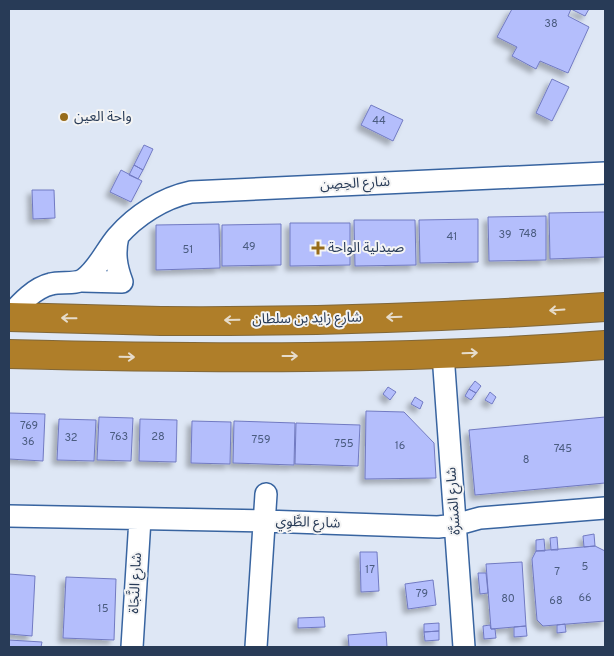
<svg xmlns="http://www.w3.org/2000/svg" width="614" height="656" font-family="Overpass,'Noto Sans Arabic',sans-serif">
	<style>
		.building { fill: #b4befc; stroke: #717ac2; filter: url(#shadow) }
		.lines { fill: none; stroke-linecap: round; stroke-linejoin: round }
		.minor-casing { stroke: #3864a0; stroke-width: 24 }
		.highway-casing { stroke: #806739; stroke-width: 30 }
		.minor { stroke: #fff; stroke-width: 21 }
		.highway { stroke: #af7e29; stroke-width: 28 }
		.oneway { stroke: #e6dccb }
		.poi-dot { fill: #976b19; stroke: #f4f4f4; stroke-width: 2 }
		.labels { text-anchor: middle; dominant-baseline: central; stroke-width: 4; stroke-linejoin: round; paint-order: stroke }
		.number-label { font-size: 11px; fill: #4b5c80 }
		.poi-label { font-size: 14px; fill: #283b57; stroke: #f4f4f4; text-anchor: start }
		.street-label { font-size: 14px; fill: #283b57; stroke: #f4f4f4 }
	</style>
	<defs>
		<filter id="shadow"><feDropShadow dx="-4.5" dy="4.5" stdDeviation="2.5" flood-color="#0004"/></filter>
	</defs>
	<rect width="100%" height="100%" fill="#dee7f5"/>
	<path class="building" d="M512,9H589L585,16L571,9L568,16L589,27L568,73L540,61L536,69L512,56L517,47L497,37Z
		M552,79L569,87L552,121L536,113Z
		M371,105L403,120L393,141L361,125Z
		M144,145L153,149L143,170L134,165Z
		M134,165L143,170L138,179L129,175Z
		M121,170L142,181L131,202L110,192Z
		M32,190H54L55,218L33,219Z
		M605,212V257L550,259L549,213Z
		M546,216V260L489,261L488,217Z
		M478,219V262L420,263L419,220Z
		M354,220H415L416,265L355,266Z
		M290,223H350V265L290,266Z
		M219,224L220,268L156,270V225Z
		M281,224V265L222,266V225Z
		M475,381L481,386L476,393L469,389Z
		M388,387L396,392L390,400L383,394Z
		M469,389L476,393L471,400L465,396Z
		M490,392L496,397L492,404L485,400Z
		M415,397L423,402L420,409L411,404Z
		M366,411L404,412L434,443L436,478L365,479Z
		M9,413L45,414L43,461L9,459Z
		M99,417L133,418L131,461L97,460Z
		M605,417V483L475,495L469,430Z
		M59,419L96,420L94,461L57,460Z
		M140,419L177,420L176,462L139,461Z
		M192,421L231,422L230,464L191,463Z
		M234,421L295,423L294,465L233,463Z
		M296,423L360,425L358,466L295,464Z
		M594,534L595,546L584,547L583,536Z
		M557,537L558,550H551L550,538Z
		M544,539L545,551H536V540Z
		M595,546L605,551V621L543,626L537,620L532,559L536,551Z
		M360,552H377L379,591L361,592Z
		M522,562L526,626L491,629L486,564Z
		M478,573H486L488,593L480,594Z
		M9,574L35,576L32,636L9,634Z
		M66,577L116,579L114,640L63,638Z
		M433,580L436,605L408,609L405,584Z
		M324,617L325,627L298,628V618Z
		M439,623V631L424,632V624Z
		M565,624L566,632L557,633V625Z
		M490,625L491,629H495L496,638L484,639L483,626Z
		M526,626L527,636L514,637V627Z
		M439,631V640L425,641L424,632Z
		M386,632L387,647H349L348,635Z
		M9,640L42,642L41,647H9Z"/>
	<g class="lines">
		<defs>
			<path id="minor" d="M82,281L122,282C116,266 114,253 118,236
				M9,316C20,304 34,288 51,284C60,281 76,285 84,279C98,269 106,250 117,237C136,215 163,198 191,192L605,173
				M443,354L464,647
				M9,516L264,521L438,527L455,525L480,518L605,508
				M132,647L140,519
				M256,647L266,494"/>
			<path id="highway" d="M9,317C60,318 112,320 164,321C311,322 458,317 605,307
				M9,354C208,359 407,360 605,345"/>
		</defs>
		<use href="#minor" class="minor-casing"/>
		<use href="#highway" class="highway-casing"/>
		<use href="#minor" class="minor"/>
		<use href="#highway" class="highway"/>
	</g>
	<defs><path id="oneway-shaft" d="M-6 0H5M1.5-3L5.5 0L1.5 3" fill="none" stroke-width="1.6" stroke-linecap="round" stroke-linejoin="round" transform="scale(1.25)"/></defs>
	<g class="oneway">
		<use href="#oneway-shaft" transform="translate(557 310) rotate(176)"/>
		<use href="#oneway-shaft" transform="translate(394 317) rotate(178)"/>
		<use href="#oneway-shaft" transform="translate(69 318) rotate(-179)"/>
		<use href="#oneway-shaft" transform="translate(232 320) rotate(179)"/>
		<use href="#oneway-shaft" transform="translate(470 353) rotate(-2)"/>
		<use href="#oneway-shaft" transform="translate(290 356)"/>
		<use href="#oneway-shaft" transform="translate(127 357) rotate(1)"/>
	</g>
	<g class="poi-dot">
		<circle cx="64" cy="117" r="5"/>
		<path d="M315.5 240.5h5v5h5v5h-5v5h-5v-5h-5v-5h5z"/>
	</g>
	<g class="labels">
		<g class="number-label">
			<text x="551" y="24">38</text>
			<text x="379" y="121">44</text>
			<text x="528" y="234">748</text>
			<text x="505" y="235">39</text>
			<text x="452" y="237">41</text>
			<text x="249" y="247">49</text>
			<text x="188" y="250">51</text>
			<text x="29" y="426">769</text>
			<text x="119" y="437">763</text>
			<text x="158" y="437">28</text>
			<text x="71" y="438">32</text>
			<text x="261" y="440">759</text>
			<text x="28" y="442">36</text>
			<text x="344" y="444">755</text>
			<text x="400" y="446">16</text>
			<text x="563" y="449">745</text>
			<text x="526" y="460">8</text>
			<text x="585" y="567">5</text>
			<text x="370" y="570">17</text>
			<text x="557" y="572">7</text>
			<text x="422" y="594">79</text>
			<text x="585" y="598">66</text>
			<text x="508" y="599">80</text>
			<text x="556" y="601">68</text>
			<text x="103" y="609">15</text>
		</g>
		<g class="poi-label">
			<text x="74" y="117">واحة العين</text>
			<text x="328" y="248">صيدلية الواحة</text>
		</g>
		<g class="street-label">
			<text transform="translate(355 184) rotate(-3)">شارع الحِصِن</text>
			<text transform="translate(307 319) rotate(-1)">شارع زايد بن سلطان</text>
			<text transform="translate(454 501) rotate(-94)">شارع المَسَرَّة</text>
			<text transform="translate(308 523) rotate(2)">شارع الطَّوِي</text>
			<text transform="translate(136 583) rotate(-87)">شارع النَّجَاة</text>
		</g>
	</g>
	<rect width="614" height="656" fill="none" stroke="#283b57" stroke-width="20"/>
</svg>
